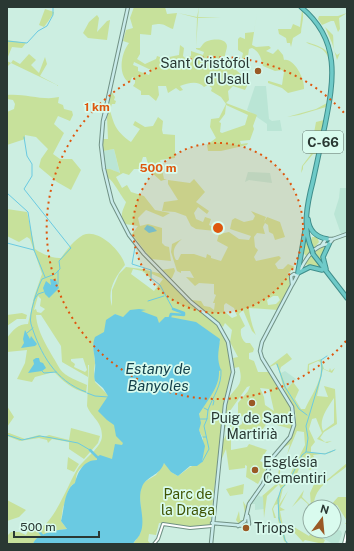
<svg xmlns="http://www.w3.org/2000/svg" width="354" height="551" font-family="'Public Sans',sans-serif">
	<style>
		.built { fill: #bae5d5 }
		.green { fill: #c7e19b; fill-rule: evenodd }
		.water { fill: #6acae2 }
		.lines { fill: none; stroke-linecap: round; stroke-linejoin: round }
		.stream { stroke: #6acae2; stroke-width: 1 }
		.river { stroke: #6acae2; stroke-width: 2.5 }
		.tertiary-casing { stroke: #719185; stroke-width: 4 }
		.secondary-casing { stroke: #719185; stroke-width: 4.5 }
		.trunk-casing { stroke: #3f8e8b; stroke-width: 5.5 }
		.tertiary { stroke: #fff; stroke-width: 2 }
		.secondary { stroke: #c9ebea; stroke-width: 2.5 }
		.trunk { stroke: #6ecac8; stroke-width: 3.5 }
		.trunk-bridge-casing { stroke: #3f8e8b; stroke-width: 5.5; stroke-linecap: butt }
		.trunk-bridge { stroke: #6ecac8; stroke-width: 3.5 }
		.ring { fill: none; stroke: #de570e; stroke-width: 2; stroke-dasharray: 2 4 }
		.poi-dot { fill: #9a5925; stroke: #d9fbee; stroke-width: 1.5 }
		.labels { text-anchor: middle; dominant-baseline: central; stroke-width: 3.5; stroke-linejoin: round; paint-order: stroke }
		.shield { fill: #d9fbee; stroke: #5e726b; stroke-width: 1 }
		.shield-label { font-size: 13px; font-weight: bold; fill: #2a3833 }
		.poi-label { font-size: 14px; fill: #2a3833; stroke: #d9fbee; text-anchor: start }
		.park-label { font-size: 14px; fill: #3f5403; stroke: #d9fbee }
		.water-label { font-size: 15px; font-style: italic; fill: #133f4a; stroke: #d9fbee }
		.centre { fill: #de570e; stroke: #d9fbee; stroke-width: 2 }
		.ring-label { font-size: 12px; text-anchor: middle; font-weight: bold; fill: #de570e; stroke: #d9fbee; stroke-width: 3.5; stroke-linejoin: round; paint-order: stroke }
	</style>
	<rect width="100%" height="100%" fill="#cceee1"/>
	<path class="built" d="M255,86H266L269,119L272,121L280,120L282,131H267V124L247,110Z
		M114,149L120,174L113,170L105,169L103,151Z
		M248,172L270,173L272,183L249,180L245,182Z
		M340,188H347V232L341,234L334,214L339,198Z
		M285,371L296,379L287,389L281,373Z
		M259,495L261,497L263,496L265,499L264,509L255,510V504H251Z
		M334,528L341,531L342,534L338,544H333L319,536L321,531H334Z"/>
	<path class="green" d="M134,7H165L167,14L177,13L173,29C164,26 165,22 152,25L151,35L140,34V54L137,59L145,64L156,59L157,56L160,57V62H164L169,57L179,55L180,45L184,48L183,56L185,58L191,56V51L203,55L204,52L196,49L197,18L178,13L197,17L199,7L198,17L221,18H198L196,48H200C201,47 202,45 204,43C209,39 226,37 227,46C227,49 225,53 225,56L216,60L221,64L231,61L232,65H238L236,70L244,77L245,82L248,84L245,90L233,86L228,91L229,100L226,103L257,115L253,126L254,129L250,140L240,141L241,144L248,143L247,145L221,151H208L207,145L216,138L210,127L211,119L219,118L226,104L221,97L211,91L212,88L208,85L204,87C198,80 188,83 180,86L183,90L180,91L176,88L168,93L166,86H158L159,95L156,101L149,95H141V91L133,86L135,83V79L132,77L130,83C117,76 121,53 129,43L123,41L126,30L133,28L130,18ZM134,62L151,70L149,75L138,71V67L133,65ZM226,105L248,115L245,125L222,133L220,132L221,123L219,122L225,114Z
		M258,7L252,45L256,47L269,46L271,48L266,51L273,54L278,49L283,55L284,60C294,58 305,79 304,89L288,93L282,88L268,83V81H269L282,85L284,72L282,70L275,71L263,66C261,58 260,52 252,48L249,49L247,63L241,62L243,53L238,50V39L240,37L245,39V33L254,32Z
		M45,9L54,12V13L44,27L39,25Z
		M302,10C305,16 301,26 301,33L293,38L291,47L290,43H287L286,38L279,34L278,29H291L293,24L300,27Z
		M347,13L339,18L340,29L338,32L334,21H331L322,25L318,19L319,16H338Z
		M97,15L99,18L97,32L107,21L110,20L107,40L88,38L83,33L89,22Z
		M325,27L333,35C334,42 332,50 337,55L340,53L337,60L332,43Z
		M7,40L26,43L22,48L12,47L7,59Z
		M306,42C313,44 324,47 328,53C338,66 324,123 320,140L315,139L316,134L314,133L316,122L324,120L326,107L299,115L287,117L316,109L327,103C330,88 336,64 324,51C320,46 308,45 306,42Z
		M29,54L36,60L31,65L39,73L45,57L47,64L40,76L59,86L11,63L7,67V61L11,63L13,60L20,64Z
		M111,91L115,97L114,100L116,101L115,104H112L110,110C114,126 117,132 131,142L140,129L133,125L135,121L145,127L153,126L158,117L163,121L162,130L163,134L175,135V158L160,160L164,179H167L161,181L150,171L146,157H143L139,169H134L129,175L123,173L116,177L122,188L127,185L131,192L144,196L155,210L170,213L163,217L146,210L138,218L140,226L148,224L162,228V243L165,246L169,247L171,261L151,259L125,225L132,234L138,226L125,224C119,214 123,211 126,202C121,196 113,180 108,178L113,200L105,169H110L120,173L114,149L103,151V139H108L107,117Z
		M7,95C24,93 43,101 59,97L58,103L63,105L64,109L72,111L73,115L70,121L58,116L54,124L64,133L53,154L60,159H72L81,170L71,190L57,182L39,167L41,159L48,149L36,137L25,135V139L7,145V112L14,109L15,104L13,100L7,99Z
		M304,139L319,141L316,154H313L303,166V169L301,173L302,166L311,154L302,151L312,152L316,147L315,143Z
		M194,179L205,192L196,202L209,211L207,214L198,207L194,213L196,219L203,222L205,217L211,219L209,225L225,232L196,229L191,226L186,216L175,212L162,211L164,202L178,200L168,184V180L190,183Z
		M7,209L27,212L35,249C40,253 54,259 61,258C66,251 74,240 83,235C99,228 122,252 125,265C115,277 107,290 112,306V290L119,274L126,267L142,269L162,274L190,303L215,322L226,338L232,369L224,405L210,526L189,527L159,523L156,535L149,534L148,541L151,544H133L140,534L141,529L140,494L141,484L156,475L164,463L168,464L171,472L178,476L190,467L202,462L203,438L199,431V415L213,358L220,341L126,315L122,318L115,314L110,318L105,334L96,338L93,345L95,363L94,371L95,382L108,395L113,423L117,428L116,433L124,443L112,460C97,461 74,462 76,483L72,485L68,491L67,499L63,507L61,521L67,529C56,530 38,533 33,544H7V536L11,532H19L26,535L30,527L40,528C55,521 69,482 78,468C84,459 102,447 102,436C102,421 91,417 87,406L89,365H88V377L62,362L61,346L41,315H36C37,334 52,354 60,369C65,377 79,381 87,385L86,393C72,389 64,382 54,372L35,377L32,382L17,379L25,363L27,350L7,352V338C13,330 18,324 28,324L34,297L42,274L30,239L27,237L19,242L7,236ZM133,269L142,271L151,278L152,274L163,279L154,291L131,274ZM38,296L41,299L40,306L45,309L41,313L37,312L36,309L34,310ZM83,358L87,370L85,372L74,367L75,364L71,361V359Z
		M251,211L266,217L264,222L267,217L280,222L285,237L275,240L273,234L269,232L268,225L265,223L263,227L265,234L257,233L254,237L255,247L258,250L254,257L256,261L279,256L281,258L275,264L278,269H283L288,264L295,267L288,273L290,284L278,310L249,308C249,314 253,329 256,335L252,331L243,310L239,314L245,326L241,329C240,335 242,340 246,343H250L254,349L253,352L249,353V359L254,361L258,372H269C280,389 298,408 291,429L270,423H267L260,433L257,432L253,435L239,429L231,438V450L247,447L249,444L267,450L260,461L268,465L258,484L246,477L247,466L245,465V468L229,470L226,449L220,463L222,439H224L227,433L233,427L232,426L226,431L231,424L237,427L242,424L243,417L238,414V403L248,391L250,386L247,387L230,411L223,436C224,426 222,410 227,401C234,387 245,387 239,367L234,368L233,358L238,357L230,342L232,330L225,323L223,327L191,300L201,301L204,306L210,307L214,310L215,303H213L216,295L214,294V284L199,283L195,286L186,277L194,278L190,271H181V273L177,271L171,252L172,244L182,239C175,245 171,251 176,260H178L181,254H194L206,258L207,254L211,256V258L221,261L228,247L217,241L219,234L229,232L239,239L249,240L251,236L230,229L232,220L235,218L244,222L253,220L255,216ZM273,296H278L280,300L276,304L268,305L267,300ZM226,303L234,308L237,316L232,318L224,311V305ZM260,388L269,389L274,411L265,405L264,397Z
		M306,232L311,251L306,256L303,252Z
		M312,237H317L319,242L313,249L311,241Z
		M322,247H326L324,267L315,252Z
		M312,254L323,269L305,264Z
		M174,268L175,271L172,278L170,279L166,273L161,270Z
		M22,313L27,315L26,319H17L7,326V315Z
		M287,353L292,359L281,367L280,370L287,389L293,382L299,390L295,399L301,409H305C311,396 325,377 320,362L318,361L309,365V371L307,374L308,364L321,359L324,369L329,371L330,368L331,371L335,368L332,373L323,369L317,396L328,397L324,386L335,389L337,424L324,432L320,438L325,442L332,441L327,443L317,439L322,433L316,418L312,419L309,429L315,442L311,447V453H326L337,449L330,453L313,455L317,463L310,470L298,463L296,467L299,469L294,480L292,479L283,488L279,505L288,491L280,507L285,510L280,511L286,541L288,544L284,541L278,520V504L275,505L273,509L276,518H274L272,509L281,490L279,484L267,496L264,518L263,496L261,497L276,484L280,464H281L279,481L289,477L296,462H294L297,461L305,445L304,432L297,431L287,455L290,444L279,450C290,438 300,425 294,408C292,402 287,397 285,391C281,382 281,373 276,364L270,367V366ZM334,398V423L323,431C318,420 328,407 334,398Z
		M7,406L14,417L7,427Z
		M71,428L100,436L98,443L84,459L69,449V442L52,439L48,443L47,440L39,438L20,441L7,436V433H9L25,439L39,435L44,437L49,435L69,440Z
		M68,457L79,464L74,472L67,469Z
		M347,463V466C334,478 313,486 314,507H310V522L304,518H306L308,504L301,498L292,507L304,490L302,497L311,506L310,493L316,480L321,485Z
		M244,484L243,494L230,496L226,489Z
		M338,497H347V524H345L347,521L337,505L329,507Z
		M243,499L239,511L240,520H243L245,514L243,501L246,506L249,499V501L246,519L239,524L236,520Z
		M7,500L26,510L19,517L7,521Z
		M294,527L309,536L312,531H321L319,536L325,540L323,544L305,540L303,542L291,529Z"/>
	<path class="water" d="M147,225L153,227L157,231L149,233L144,229Z
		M50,279L56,280L59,288L49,298L45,294L43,288L46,281L51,285Z
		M139,309L146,310L141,311L157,317L159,323L165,317H170L196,322L220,339C219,351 216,358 221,370L219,371C220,387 206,402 199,414L201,423L199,430L205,446L202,462L197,466H190L178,476L171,472L164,463C160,476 146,476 142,487C136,501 147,519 140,534C139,537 135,540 133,544H33C37,533 56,530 67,529L61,521C64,511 64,489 75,483C78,471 84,460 97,460V457L100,455L112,459L115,444L122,445L123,443L116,436L114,425L107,420L98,411L108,396L103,388L95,381C93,375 96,369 95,363C95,354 91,347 95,337L104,332L106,320L115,314L123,317L130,310Z
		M25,330L30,339L31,336L37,344L35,346L21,348L24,343L23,339Z
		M36,358H39L40,362L43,363L46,368L42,371L28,373L34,364L33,360Z"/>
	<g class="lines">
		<path class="stream" d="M7,41L27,43L38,31L47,26L53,15V7
			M24,137L27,156L32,164V176L24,189L71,248L59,261L60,269L55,274L42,279C38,287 28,316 31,324C40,353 55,381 86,392
			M7,193L28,212L34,250
			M7,243L34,250L45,277
			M135,247L132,264L151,270V278L160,285L173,309
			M58,284V271
			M34,300L38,294L44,292
			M148,301L164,296
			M27,333L33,328
			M277,364L285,387L299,409L307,415
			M42,371L44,373L56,372
			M87,393L95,396L108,397
			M212,399L214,401L213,405
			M208,410C213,396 222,386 221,370
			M200,419H207L208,410L204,408
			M7,435L22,440L40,436L52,438L78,443L90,450
			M203,437H206
			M306,452L308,438L306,426L321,376L322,368L321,360L327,356
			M307,452L325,454L335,450
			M202,462L209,449L204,426L207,419
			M279,518L278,499L281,489L289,481L302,455L306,452
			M279,518L285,540L288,544"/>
		<path class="river" d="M170,317L171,314L184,315V313L173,309
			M90,450L97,457
			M37,529L42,535"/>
		<defs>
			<path id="tertiary" d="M154,544L158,539L163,524L190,528L212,526
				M344,544L347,532"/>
			<path id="secondary" d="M128,7L103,121L101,145L104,169L112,202L129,235L144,254L191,302L218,324L228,342L233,372L225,405L211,544
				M104,119L107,111L105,109
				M322,245L326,239H333L347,234
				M292,284L291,276L294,274L297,276
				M212,523L247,526L249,524L248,516
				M238,526L245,521L249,504L263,484L273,457L290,437L294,425L292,407L262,358L260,351L262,342L292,285C301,271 308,245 329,244L333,239"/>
			<path id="trunk" d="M301,7C341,40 334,80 325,125C321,144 317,163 313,181C307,204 302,228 312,250
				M308,219C309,230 316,237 327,239
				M313,254L347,298
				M326,269L323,257L329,244
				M298,272L305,231
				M298,273L310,267L322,270"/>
		</defs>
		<use href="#tertiary" class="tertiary-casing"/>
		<use href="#secondary" class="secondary-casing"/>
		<use href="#trunk" class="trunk-casing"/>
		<use href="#tertiary" class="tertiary"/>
		<use href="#secondary" class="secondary"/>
		<use href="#trunk" class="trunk"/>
		<defs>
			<path id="trunk-bridge" d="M312,250L313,254"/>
		</defs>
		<use href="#trunk-bridge" class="trunk-bridge-casing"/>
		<use href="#trunk-bridge" class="trunk-bridge"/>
	</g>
	<circle cx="218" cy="228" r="85" fill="#de570e" fill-opacity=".12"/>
	<g class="ring">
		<circle cx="218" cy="228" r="85"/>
		<path d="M346 341A171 171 0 1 1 346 115"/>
	</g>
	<g class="poi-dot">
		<circle cx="258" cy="71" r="4"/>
		<circle cx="252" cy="403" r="4"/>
		<circle cx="255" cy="470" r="4"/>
		<circle cx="246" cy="528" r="4"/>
	</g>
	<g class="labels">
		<rect class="shield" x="303" y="131" width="40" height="22" rx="3"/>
		<g class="shield-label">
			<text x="323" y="142">C-66</text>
		</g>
		<g class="poi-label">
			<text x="250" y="63" text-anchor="end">Sant Cristòfol<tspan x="250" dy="16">d'Usall</tspan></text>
			<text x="252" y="418" text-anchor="middle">Puig de Sant<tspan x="252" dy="16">Martirià</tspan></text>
			<text x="263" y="462">Església<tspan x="263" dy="16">Cementiri</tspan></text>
			<text x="254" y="528">Triops</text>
		</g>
		<g class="park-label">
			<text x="188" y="494">Parc de<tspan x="188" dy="16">la Draga</tspan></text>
		</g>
		<g class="water-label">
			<text x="158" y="368">Estany de<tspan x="158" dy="17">Banyoles</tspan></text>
		</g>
	</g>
	<circle cx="218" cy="228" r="6" class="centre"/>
	<g class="ring-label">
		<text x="97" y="111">1 km</text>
		<text x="158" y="172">500 m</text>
	</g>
	<rect width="354" height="551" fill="none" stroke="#2a3833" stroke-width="16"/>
	<g transform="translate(322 519) rotate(16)"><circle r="19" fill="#d9fbee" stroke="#93ada3"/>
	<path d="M0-3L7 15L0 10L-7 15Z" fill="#9a5925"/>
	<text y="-6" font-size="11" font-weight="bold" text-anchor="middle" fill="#2a3833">N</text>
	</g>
	<path d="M14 531v6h85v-6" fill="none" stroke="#2a3833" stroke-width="2"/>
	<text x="20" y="531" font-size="12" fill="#2a3833" stroke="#d9fbee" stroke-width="3" paint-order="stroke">500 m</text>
</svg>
